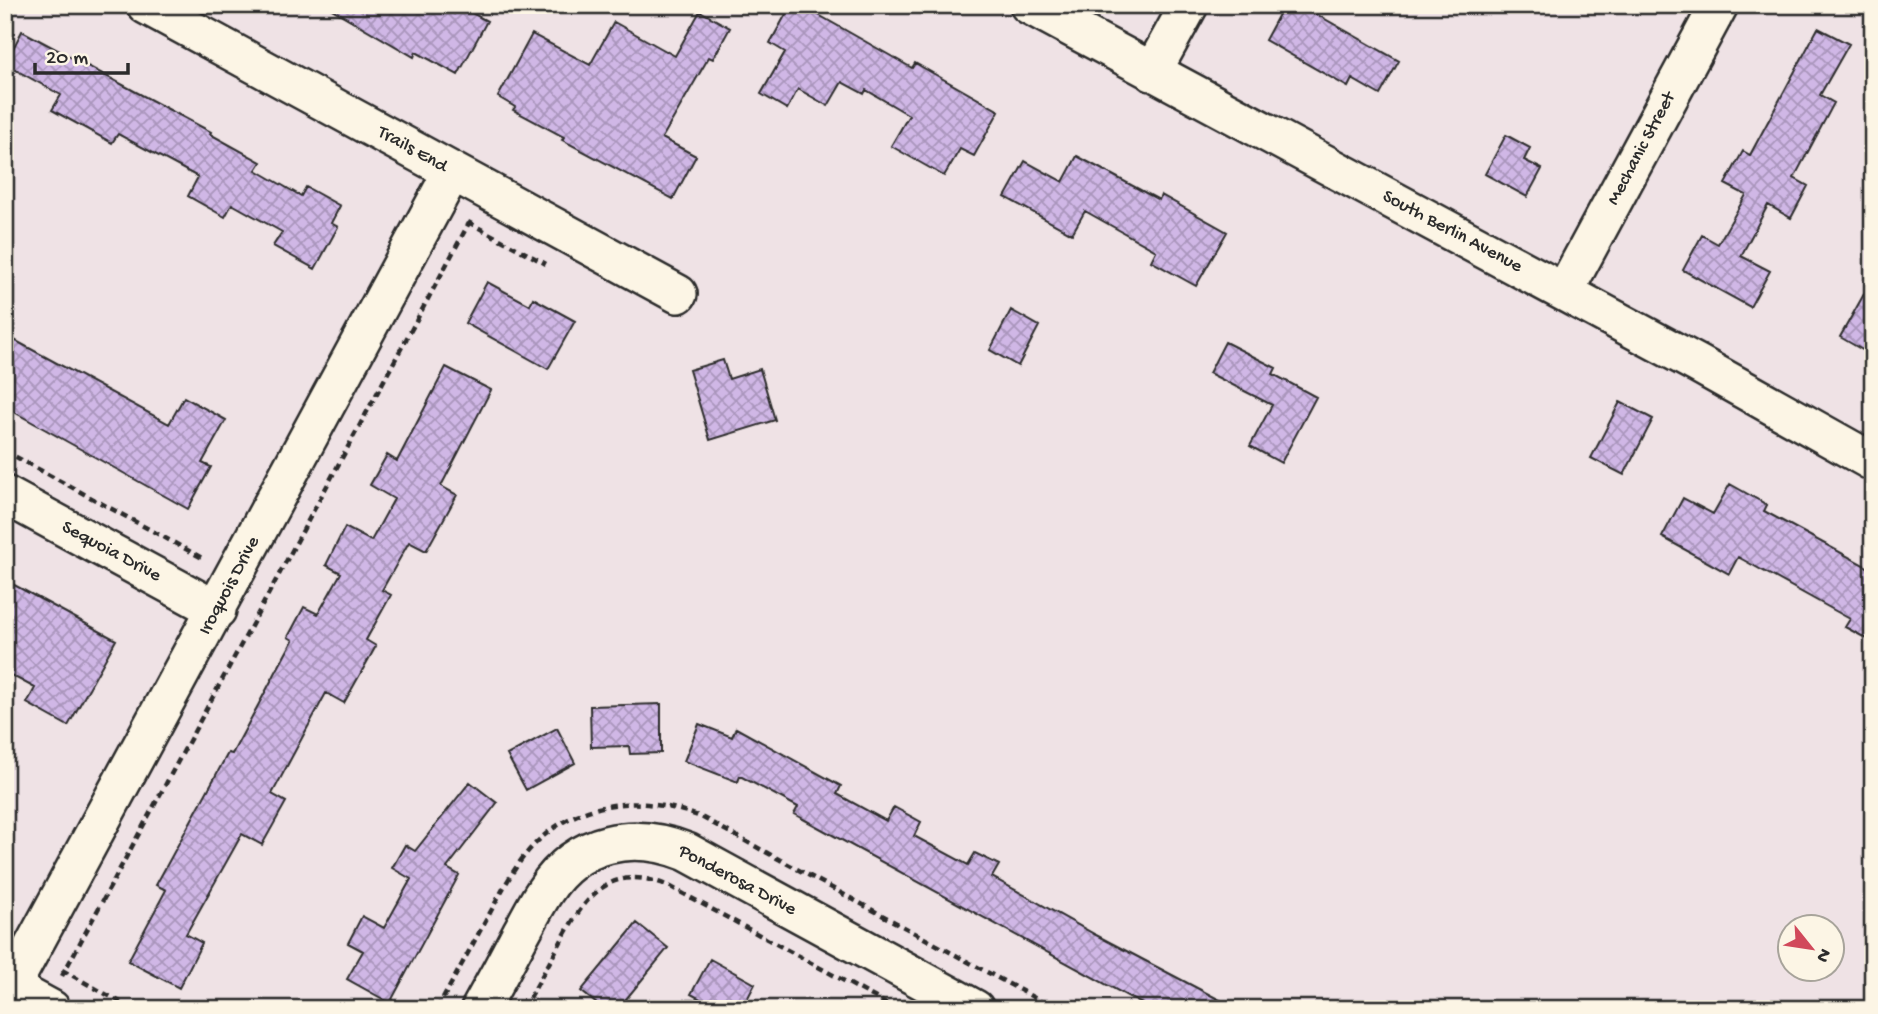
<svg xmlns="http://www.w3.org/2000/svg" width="1878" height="1014" font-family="'Gochi Hand',sans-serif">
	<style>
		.building { fill: url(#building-cross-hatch); stroke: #2b2b2b; stroke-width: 2 }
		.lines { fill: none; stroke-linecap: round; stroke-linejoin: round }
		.street-casing { stroke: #2b2b2b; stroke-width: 42 }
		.path { stroke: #2b2b2b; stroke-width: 4.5; stroke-dasharray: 7 5; stroke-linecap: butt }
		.street { stroke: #fcf5e5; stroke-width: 37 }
		.labels { text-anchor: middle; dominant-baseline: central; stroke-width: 5; stroke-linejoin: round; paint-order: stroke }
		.street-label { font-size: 19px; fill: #2b2b2b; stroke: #fcf5e5 }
	</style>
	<defs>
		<pattern id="building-cross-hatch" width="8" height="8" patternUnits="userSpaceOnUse" patternTransform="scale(1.75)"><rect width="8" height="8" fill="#d0b7e6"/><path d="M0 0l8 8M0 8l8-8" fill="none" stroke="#a995bb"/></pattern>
	</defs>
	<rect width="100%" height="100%" fill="#efe2e5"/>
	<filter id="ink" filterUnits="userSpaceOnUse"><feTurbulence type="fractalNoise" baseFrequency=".0143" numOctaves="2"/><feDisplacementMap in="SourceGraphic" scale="14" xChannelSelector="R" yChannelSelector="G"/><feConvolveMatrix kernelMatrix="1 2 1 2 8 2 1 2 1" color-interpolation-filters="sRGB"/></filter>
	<g filter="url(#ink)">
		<path class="building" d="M325,5H437L454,14L459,6L487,21L458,75L416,52L414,57Z
			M791,5H801L912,68L915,63L999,111L974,156L960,149L944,176L891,146L909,115L866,90L864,94L842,82L828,106L798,89L787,109L761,94L785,52L770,43Z
			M1284,5H1300L1399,61L1380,95L1352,79L1348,87L1265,40Z
			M700,11L730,28L713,59L709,57L662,138L696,156L673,199L562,140L564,137L513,110L515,107L498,97L532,34L590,65L614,22L675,56Z
			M1818,28L1849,44L1820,95L1834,103L1794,178L1808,186L1791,218L1768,205L1741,256L1770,271L1750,307L1683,270L1702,235L1718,244L1746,195L1725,184L1743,151L1750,155Z
			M22,31L211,132L210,134L261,162L256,170L301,196L306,187L340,206L331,223L338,227L315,269L273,246L282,232L232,204L225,217L188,196L198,177L118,134L112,143L52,110L61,95L5,64Z
			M1506,135L1530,148L1524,160L1542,169L1527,197L1485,174Z
			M1077,156L1159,200L1161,195L1227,232L1196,286L1151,261L1156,251L1085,211L1072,234L1005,197L1025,161L1063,182Z
			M1873,278V356L1840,337Z
			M487,282L530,305L533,298L575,321L548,369L465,323Z
			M1011,310L1039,326L1018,366L990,350Z
			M5,335L169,424L184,397L226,420L202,463L211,467L188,509L5,407Z
			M1225,342L1276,368L1273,374L1316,397L1281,463L1250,446L1272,405L1209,373Z
			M723,360L729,379L760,369L775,420L710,440L689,370Z
			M446,367L491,390L441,486L457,495L426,551L409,542L382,590L391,595L366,640L376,646L344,703L326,693L272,794L286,802L262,845L242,834L186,934L202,943L179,988L128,961L166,890L156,885L228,753L232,754L293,640L288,637L304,607L318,614L341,573L326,565L345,527L371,541L394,499L370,485L387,455L397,461Z
			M1620,402L1653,419L1624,475L1591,458Z
			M1730,484L1767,505L1764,511L1873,570V642L1845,627L1850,619L1738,557L1729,574L1662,537L1683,498L1713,514Z
			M5,580L116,640L68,726L27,703L35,688L5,672Z
			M661,704V753L630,754L629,746L591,747L590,706Z
			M699,724L732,737L736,728L841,786L837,794L886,821L894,807L921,822L914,836L968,865L975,853L999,865L992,877L1096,935L1237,1009H1151L794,814L798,807L740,776L738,782L684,761Z
			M557,728L575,763L526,790L507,755Z
			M470,782L497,803L447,868L459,875L390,1003L347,979L363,951L348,943L362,916L384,928L411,879L392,868L405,845L415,851Z
			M637,923L668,948L618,1009H603L581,991Z
			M710,959L755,984L742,1009H719L691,994Z"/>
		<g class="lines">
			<defs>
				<path id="street" d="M146,5L678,294
					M1029,5L1698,364L1873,462
					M1152,72L1189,5
					M1564,292L1719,5
					M5,495L217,610
					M5,984L51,1009
					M5,998L452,172
					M480,1009C494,984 508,958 521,933C529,919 536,904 545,891C578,840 633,831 687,852L975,1009"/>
			</defs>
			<use href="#street" class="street-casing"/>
			<path class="path" d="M468,222L546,264
				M5,451L204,559
				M62,970L133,1009
				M62,976L469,223
				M437,1009C454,979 470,949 486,920C500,895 512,869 531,848C576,799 644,793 703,818L1055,1009
				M524,1009C535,988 547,967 558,947C584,898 609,860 671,887L896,1009"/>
			<use href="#street" class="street"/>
		</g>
	</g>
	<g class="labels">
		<g class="street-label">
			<text transform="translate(1642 149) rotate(-62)">Mechanic Street</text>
			<text transform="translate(412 150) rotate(29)">Trails End</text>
			<text transform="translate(1452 232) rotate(28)">South Berlin Avenue</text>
			<text transform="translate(111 552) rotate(28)">Sequoia Drive</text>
			<text transform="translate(230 586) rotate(-62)">Iroquois Drive</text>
			<text transform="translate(737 881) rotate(28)">Ponderosa Drive</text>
		</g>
	</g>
	<rect width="1878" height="1014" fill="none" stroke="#fcf5e5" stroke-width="28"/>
	<rect x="14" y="14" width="1850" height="986" fill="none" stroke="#2b2b2b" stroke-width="2.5" filter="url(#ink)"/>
	<g transform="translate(1811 948) rotate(120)"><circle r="33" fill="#fcf5e5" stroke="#a8a49b" stroke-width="2"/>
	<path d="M0-5L12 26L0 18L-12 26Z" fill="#d1495b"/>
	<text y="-10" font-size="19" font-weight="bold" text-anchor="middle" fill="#2b2b2b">N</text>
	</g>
	<path d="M35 63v10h93v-10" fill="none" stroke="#2b2b2b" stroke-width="3.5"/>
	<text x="46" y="63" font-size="21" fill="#2b2b2b" stroke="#fcf5e5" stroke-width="5" paint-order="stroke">20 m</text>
</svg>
